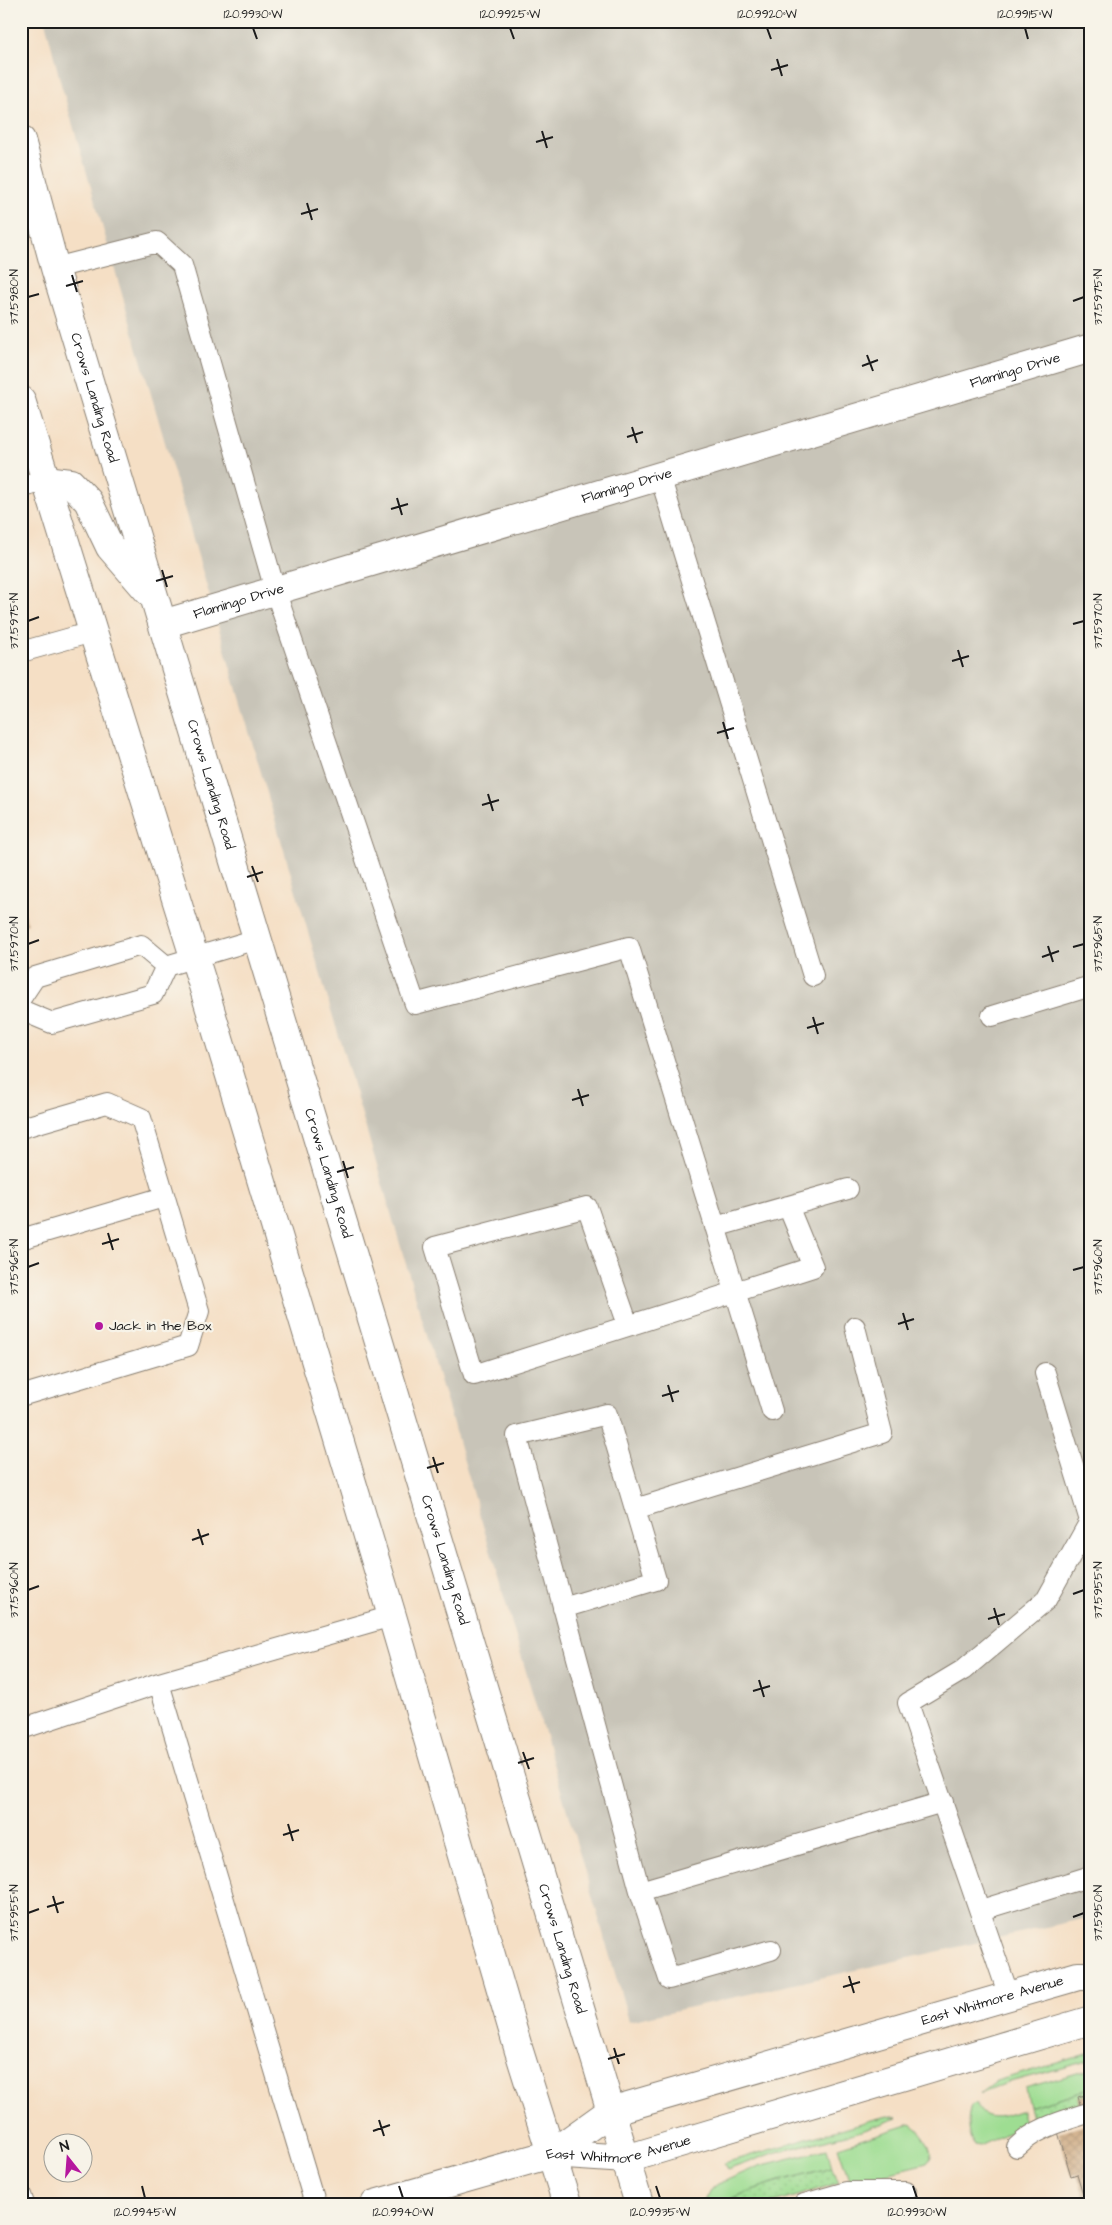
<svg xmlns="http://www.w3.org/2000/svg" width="1112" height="2225" font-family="'Architects Daughter',sans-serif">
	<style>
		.industrial { fill: #c8c4b8 }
		.grass { fill: #9edd92; stroke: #5d7c57 }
		.garden { fill: url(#garden-dots); stroke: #5d7c57 }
		.building { fill: url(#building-cross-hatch) }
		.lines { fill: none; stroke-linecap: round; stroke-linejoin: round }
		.service-casing { stroke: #887e70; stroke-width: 22 }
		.minor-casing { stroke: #887e70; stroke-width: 30 }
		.secondary-casing { stroke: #887e70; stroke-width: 30 }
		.service { stroke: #fff; stroke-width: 20 }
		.minor { stroke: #fff; stroke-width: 28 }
		.secondary { stroke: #fff; stroke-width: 28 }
		.ticks { fill: none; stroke: #1c1c1c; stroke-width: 2 }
		.poi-dot { fill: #b5179e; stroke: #f7f3e8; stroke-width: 2 }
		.labels { text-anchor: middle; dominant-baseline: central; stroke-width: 4.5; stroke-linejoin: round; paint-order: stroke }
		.street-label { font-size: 14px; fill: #1c1c1c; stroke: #f7f3e8 }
		.poi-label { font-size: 14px; fill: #1c1c1c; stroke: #f7f3e8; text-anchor: start }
		.neatline { fill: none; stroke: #1c1c1c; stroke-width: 2 }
		.ticks-label { font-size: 12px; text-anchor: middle; fill: #1c1c1c }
	</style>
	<defs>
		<pattern id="garden-dots" width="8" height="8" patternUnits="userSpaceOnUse" patternTransform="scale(1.25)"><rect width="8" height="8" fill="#9edd92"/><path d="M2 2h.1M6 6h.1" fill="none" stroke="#88bd7d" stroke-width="1.8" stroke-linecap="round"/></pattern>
		<pattern id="building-cross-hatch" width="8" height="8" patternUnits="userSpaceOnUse" patternTransform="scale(1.25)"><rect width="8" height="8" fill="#cda880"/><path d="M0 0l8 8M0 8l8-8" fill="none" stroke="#af906e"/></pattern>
	</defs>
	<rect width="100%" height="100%" fill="#f7f3e8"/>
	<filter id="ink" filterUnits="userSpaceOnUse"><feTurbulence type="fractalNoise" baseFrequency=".02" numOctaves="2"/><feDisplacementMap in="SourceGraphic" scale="10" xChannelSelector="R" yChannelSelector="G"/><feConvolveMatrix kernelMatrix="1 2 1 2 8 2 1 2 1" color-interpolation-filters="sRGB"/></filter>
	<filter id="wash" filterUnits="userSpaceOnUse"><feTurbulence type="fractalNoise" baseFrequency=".0096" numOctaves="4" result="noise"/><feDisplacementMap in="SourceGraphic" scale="20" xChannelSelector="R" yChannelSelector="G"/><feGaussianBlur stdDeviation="1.12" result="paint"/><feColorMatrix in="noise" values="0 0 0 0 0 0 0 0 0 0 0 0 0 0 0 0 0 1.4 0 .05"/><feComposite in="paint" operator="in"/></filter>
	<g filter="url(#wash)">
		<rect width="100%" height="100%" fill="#f5dfc5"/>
		<path class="industrial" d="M45,21H1091V1917L629,2021L245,718L61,84Z"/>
		<path class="grass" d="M1091,2053V2060L1010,2082L979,2094L996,2081Z
			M1091,2069V2088L1029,2107L1025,2088Z
			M976,2104C985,2125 1007,2115 1023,2110V2126L980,2146L974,2145C966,2133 967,2119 971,2106Z
			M889,2116L898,2118L858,2132L777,2152L727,2170L724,2163L875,2119Z
			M911,2124C923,2132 930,2143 931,2158L927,2163L850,2182L838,2147Z
			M827,2149L832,2167C808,2174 741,2189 725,2204H702L710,2190L718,2184L759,2166Z"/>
		<path class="garden" d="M1091,2088V2093L1078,2097L1081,2107L1033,2121L1029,2107Z
			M832,2167L838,2183L771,2204H725C741,2189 808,2174 832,2167Z"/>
		<g id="blocks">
			<path class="building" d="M21,902L28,924L21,926Z
				M1091,2093V2204H1086L1077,2174L1071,2176L1058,2132L1086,2124L1078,2097Z"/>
		</g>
	</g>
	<g filter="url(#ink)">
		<use href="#blocks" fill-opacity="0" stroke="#887e70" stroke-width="1"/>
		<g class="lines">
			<defs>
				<path id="service" d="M55,268L157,242L182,265L275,590L415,1004L629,947L772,1411
					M660,476L813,976
					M21,488L45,480
					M21,652L92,632
					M21,998L35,977L141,945L166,966
					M21,1010L52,1023L153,994L166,966L257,939
					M992,1016L1091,986
					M21,1128L107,1103L141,1118L199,1311L188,1346L24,1395L21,1393
					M715,1227L848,1189
					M21,1239L164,1197
					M628,1325L587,1207L435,1247L474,1375L813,1267L788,1206
					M1045,1373L1091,1524
					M635,1509L882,1433L855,1327
					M563,1608L656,1580L607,1414L517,1436L640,1891L669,1979L771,1950
					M159,1683L315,2204
					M21,1729L159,1683L392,1616
					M640,1891L943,1802
					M981,1910L1091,1876
					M1009,1996L908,1703L963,1670L1046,1600L1090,1521
					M1017,2147C1037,2127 1064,2121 1091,2112
					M21,2195L24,2204
					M804,2204L846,2192H906"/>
				<g id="minor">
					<path id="s1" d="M163,624L1091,348"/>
				</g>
				<g id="secondary">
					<path id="s2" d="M21,140L55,268L639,2204"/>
					<path d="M21,400L201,979L392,1616L519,2051L567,2204"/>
					<path d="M45,480L71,483L88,501L110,547L148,591"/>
					<path id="s3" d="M551,2154L611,2111L1078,1976H1091"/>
					<path id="s4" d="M375,2204L551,2154L626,2159L1091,2020"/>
				</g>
			</defs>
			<use href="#service" class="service-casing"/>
			<use href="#minor" class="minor-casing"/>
			<use href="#secondary" class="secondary-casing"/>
			<use href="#service" class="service"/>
			<use href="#minor" class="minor"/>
			<use href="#secondary" class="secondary"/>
		</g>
	</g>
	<path class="ticks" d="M253,28L257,39M510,28L514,39M767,28L771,39M1025,28L1028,39M777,59L782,76M771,70L788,65M542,131L547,148M536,142L553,137M307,203L312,220M301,214L318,209M72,275L77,292M66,286L83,281M28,297L39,294M1073,301L1084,297M867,355L873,371M862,366L878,360M632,427L637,443M627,437L643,432M397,498L402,515M391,509L408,504M162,570L167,587M156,581L173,576M28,621L39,617M1073,624L1084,621M958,650L963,667M952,661L969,656M723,722L728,739M717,733L734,728M488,794L493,811M482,805L499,800M252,866L258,882M247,877L263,872M28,944L39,940M1048,946L1053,962M1073,947L1084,944M1042,957L1059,951M813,1017L818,1034M807,1028L824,1023M578,1089L583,1106M572,1100L589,1095M343,1161L348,1178M337,1172L354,1167M108,1233L113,1250M102,1244L119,1239M28,1267L39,1263M1073,1270L1084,1267M903,1313L908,1330M898,1324L914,1319M668,1385L673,1402M662,1396L679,1391M433,1457L438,1473M427,1468L444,1463M198,1529L203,1545M192,1540L209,1534M28,1590L39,1586M1073,1594L1084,1590M994,1608L999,1625M988,1619L1005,1614M759,1680L764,1697M753,1691L770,1686M523,1752L529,1769M518,1763L534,1758M288,1824L293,1841M283,1835L299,1830M53,1896L58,1913M47,1907L64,1902M28,1913L39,1909M1073,1917L1084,1913M849,1976L854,1993M843,1987L860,1982M614,2048L619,2064M608,2059L625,2054M379,2120L384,2136M373,2131L390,2125M142,2186L145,2198M399,2186L403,2198M656,2186L660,2198M913,2186L917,2198"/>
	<circle class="poi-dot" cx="99" cy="1326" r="5"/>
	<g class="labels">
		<g class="street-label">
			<text stroke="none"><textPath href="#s1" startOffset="889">Flamingo Drive</textPath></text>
			<text stroke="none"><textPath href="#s2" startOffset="268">Crows Landing Road</textPath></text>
			<text stroke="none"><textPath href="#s1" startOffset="484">Flamingo Drive</textPath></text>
			<text stroke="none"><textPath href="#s1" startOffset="79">Flamingo Drive</textPath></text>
			<text stroke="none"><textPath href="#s2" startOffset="672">Crows Landing Road</textPath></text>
			<text stroke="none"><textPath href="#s2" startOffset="1078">Crows Landing Road</textPath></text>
			<text stroke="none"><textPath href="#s2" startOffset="1482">Crows Landing Road</textPath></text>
			<text stroke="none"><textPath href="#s2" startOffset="1888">Crows Landing Road</textPath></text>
			<text stroke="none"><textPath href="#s3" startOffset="471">East Whitmore Avenue</textPath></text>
			<text stroke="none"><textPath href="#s4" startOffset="252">East Whitmore Avenue</textPath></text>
		</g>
		<g class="poi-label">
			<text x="109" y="1326">Jack in the Box</text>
		</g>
	</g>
	<rect width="1112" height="2225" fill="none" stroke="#f7f3e8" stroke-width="55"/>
	<g transform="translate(68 2158) rotate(343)"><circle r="24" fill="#f7f3e8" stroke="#9f9d96"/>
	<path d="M0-4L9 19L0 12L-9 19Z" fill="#b5179e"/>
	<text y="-8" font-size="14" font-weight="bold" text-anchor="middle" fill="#1c1c1c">N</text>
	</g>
	<rect x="28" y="28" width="1056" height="2170" class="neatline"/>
	<g class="ticks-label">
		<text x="253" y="18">120.9930°W</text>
		<text x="510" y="18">120.9925°W</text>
		<text x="767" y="18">120.9920°W</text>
		<text x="1025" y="18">120.9915°W</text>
		<text transform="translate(1098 297) rotate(-90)" y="4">37.5975°N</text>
		<text transform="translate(14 297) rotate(-90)" y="4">37.5980°N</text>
		<text transform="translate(1098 621) rotate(-90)" y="4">37.5970°N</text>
		<text transform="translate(14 621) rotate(-90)" y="4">37.5975°N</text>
		<text transform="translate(1098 944) rotate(-90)" y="4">37.5965°N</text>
		<text transform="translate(14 944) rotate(-90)" y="4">37.5970°N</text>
		<text transform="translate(1098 1267) rotate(-90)" y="4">37.5960°N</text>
		<text transform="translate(14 1267) rotate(-90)" y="4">37.5965°N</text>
		<text transform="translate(1098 1590) rotate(-90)" y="4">37.5955°N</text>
		<text transform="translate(14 1590) rotate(-90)" y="4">37.5960°N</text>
		<text transform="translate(1098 1913) rotate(-90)" y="4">37.5950°N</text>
		<text transform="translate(14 1913) rotate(-90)" y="4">37.5955°N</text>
		<text x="145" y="2216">120.9945°W</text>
		<text x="403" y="2216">120.9940°W</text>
		<text x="660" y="2216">120.9935°W</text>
		<text x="917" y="2216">120.9930°W</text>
	</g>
</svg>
